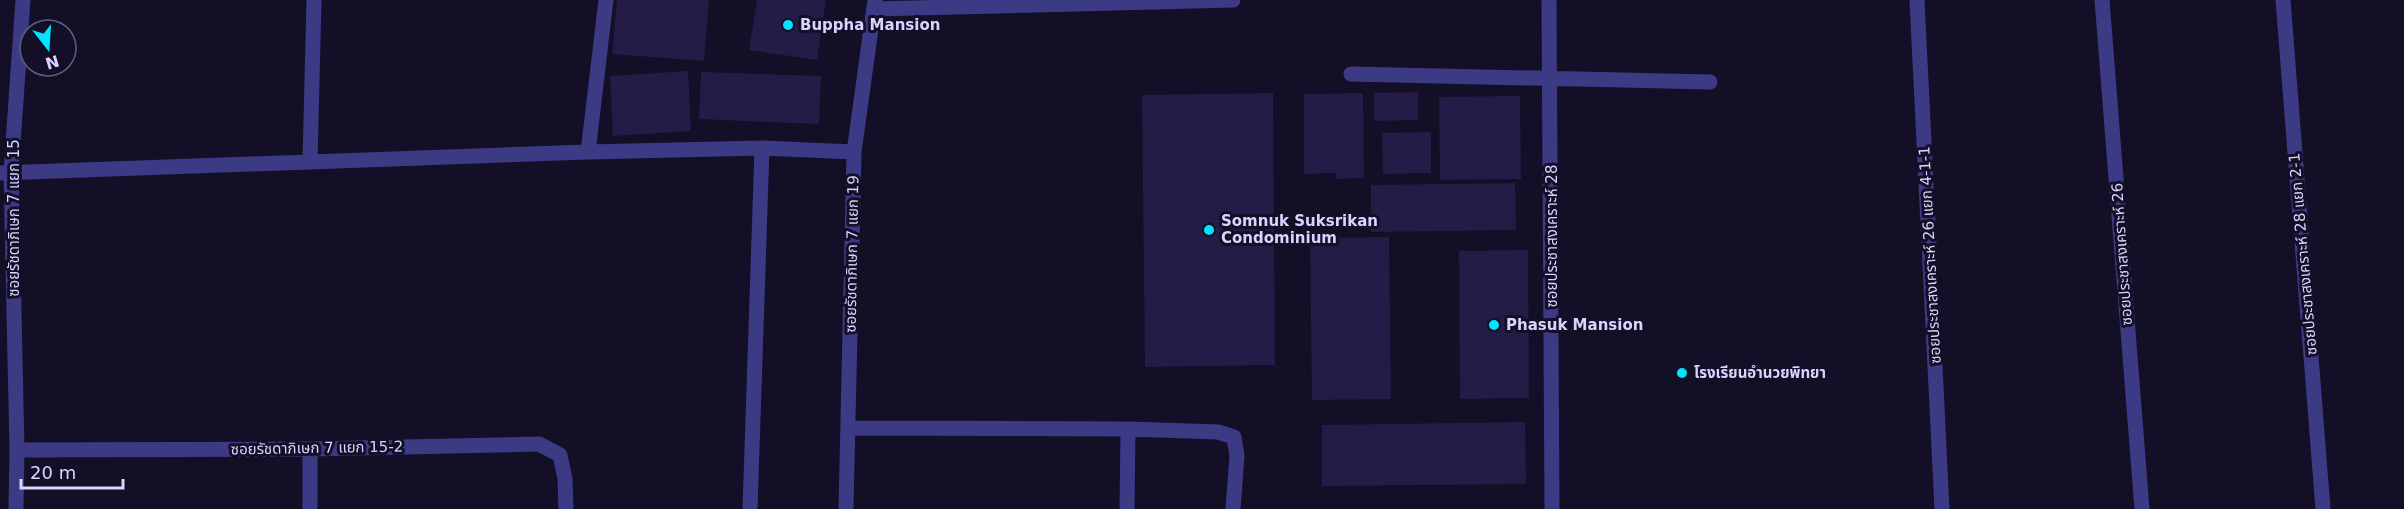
<svg xmlns="http://www.w3.org/2000/svg" width="2404" height="509" font-family="'DejaVu Sans','Noto Sans Thai',sans-serif">
	<style>
		.building { fill: #241b47 }
		.lines { fill: none; stroke-linecap: round; stroke-linejoin: round }
		.minor { stroke: #3d3a85; stroke-width: 15 }
		.poi-dot { fill: #00e5ff; stroke: #130f26; stroke-width: 2 }
		.labels { text-anchor: middle; dominant-baseline: central; stroke-width: 6; stroke-linejoin: round; paint-order: stroke }
		.poi-label { font-size: 15px; font-weight: bold; fill: #d9d4ff; stroke: #130f26; text-anchor: start }
		.street-label { font-size: 15px; fill: #d9d4ff; stroke: #130f26 }
	</style>
	<rect width="100%" height="100%" fill="#130f26"/>
	<path class="building" d="M617,0H709L704,61L612,54Z
		M757,0H826L817,60L749,50Z
		M688,71L691,131L613,136L610,76Z
		M701,72L821,76L819,124L699,119Z
		M1418,92V120L1374,121V93Z
		M1273,93L1275,365L1145,367L1142,95Z
		M1363,93L1364,178L1336,179V173L1304,174V94Z
		M1520,96L1521,179L1440,180L1439,97Z
		M1431,132V173L1383,174L1382,133Z
		M1515,183L1516,230L1371,232V185Z
		M1389,237L1391,399L1312,400L1310,238Z
		M1528,250L1529,398L1460,399L1459,251Z
		M1525,422L1526,484L1322,486V425Z"/>
	<g class="lines">
		<path class="minor" d="M1549,0L1552,509
			M1917,0L1942,509
			M2102,0L2142,509
			M2283,0L2323,509
			M874,9L1233,0
			M1351,74L1710,82
			M588,152L606,0
			M310,162L314,0
			M0,173L588,152L762,148L854,152
			M849,428L1128,429L1218,432L1234,437L1237,456L1233,509
			M17,450L310,449L539,444L560,455L565,479L566,509
			M16,509L17,450L11,172L23,0
			M310,509V449
			M750,509L762,148
			M846,509L854,152L875,0
			M1127,509L1128,429"/>
	</g>
	<g class="poi-dot">
		<circle cx="788" cy="25" r="6"/>
		<circle cx="1209" cy="230" r="6"/>
		<circle cx="1494" cy="325" r="6"/>
		<circle cx="1682" cy="373" r="6"/>
	</g>
	<g class="labels">
		<g class="poi-label">
			<text x="800" y="25">Buppha Mansion</text>
			<text x="1221" y="221">Somnuk Suksrikan<tspan x="1221" dy="17">Condominium</tspan></text>
			<text x="1506" y="325">Phasuk Mansion</text>
			<text x="1694" y="373">โรงเรียนอำนวยพิทยา</text>
		</g>
		<g class="street-label">
			<text transform="translate(14 218) rotate(-90)">ซอยรัชดาภิเษก 7 แยก 15</text>
			<text transform="translate(1552 236) rotate(-90)">ซอยประชาสงเคราะห์ 28</text>
			<text transform="translate(852 254) rotate(-89)">ซอยรัชดาภิเษก 7 แยก 19</text>
			<text transform="translate(2122 254) rotate(-94)">ซอยประชาสงเคราะห์ 26</text>
			<text transform="translate(2303 254) rotate(-95)">ซอยประชาสงเคราะห์ 28 แยก 2-1</text>
			<text transform="translate(1930 255) rotate(-93)">ซอยประชาสงเคราะห์ 26 แยก 4-1-1</text>
			<text transform="translate(317 448) rotate(-1)">ซอยรัชดาภิเษก 7 แยก 15-2</text>
		</g>
	</g>
	<g transform="translate(48 48) rotate(163)"><circle r="28" fill="#130f26" stroke="#625e7d" stroke-width="1.5"/>
	<path d="M0-4.5L10 22L0 15L-10 22Z" fill="#00e5ff"/>
	<text y="-9" font-size="16" font-weight="bold" text-anchor="middle" fill="#d9d4ff">N</text>
	</g>
	<path d="M21 479v9h102v-9" fill="none" stroke="#d9d4ff" stroke-width="3"/>
	<text x="30" y="479" font-size="18" fill="#d9d4ff" stroke="#130f26" stroke-width="4.5" paint-order="stroke">20 m</text>
</svg>
